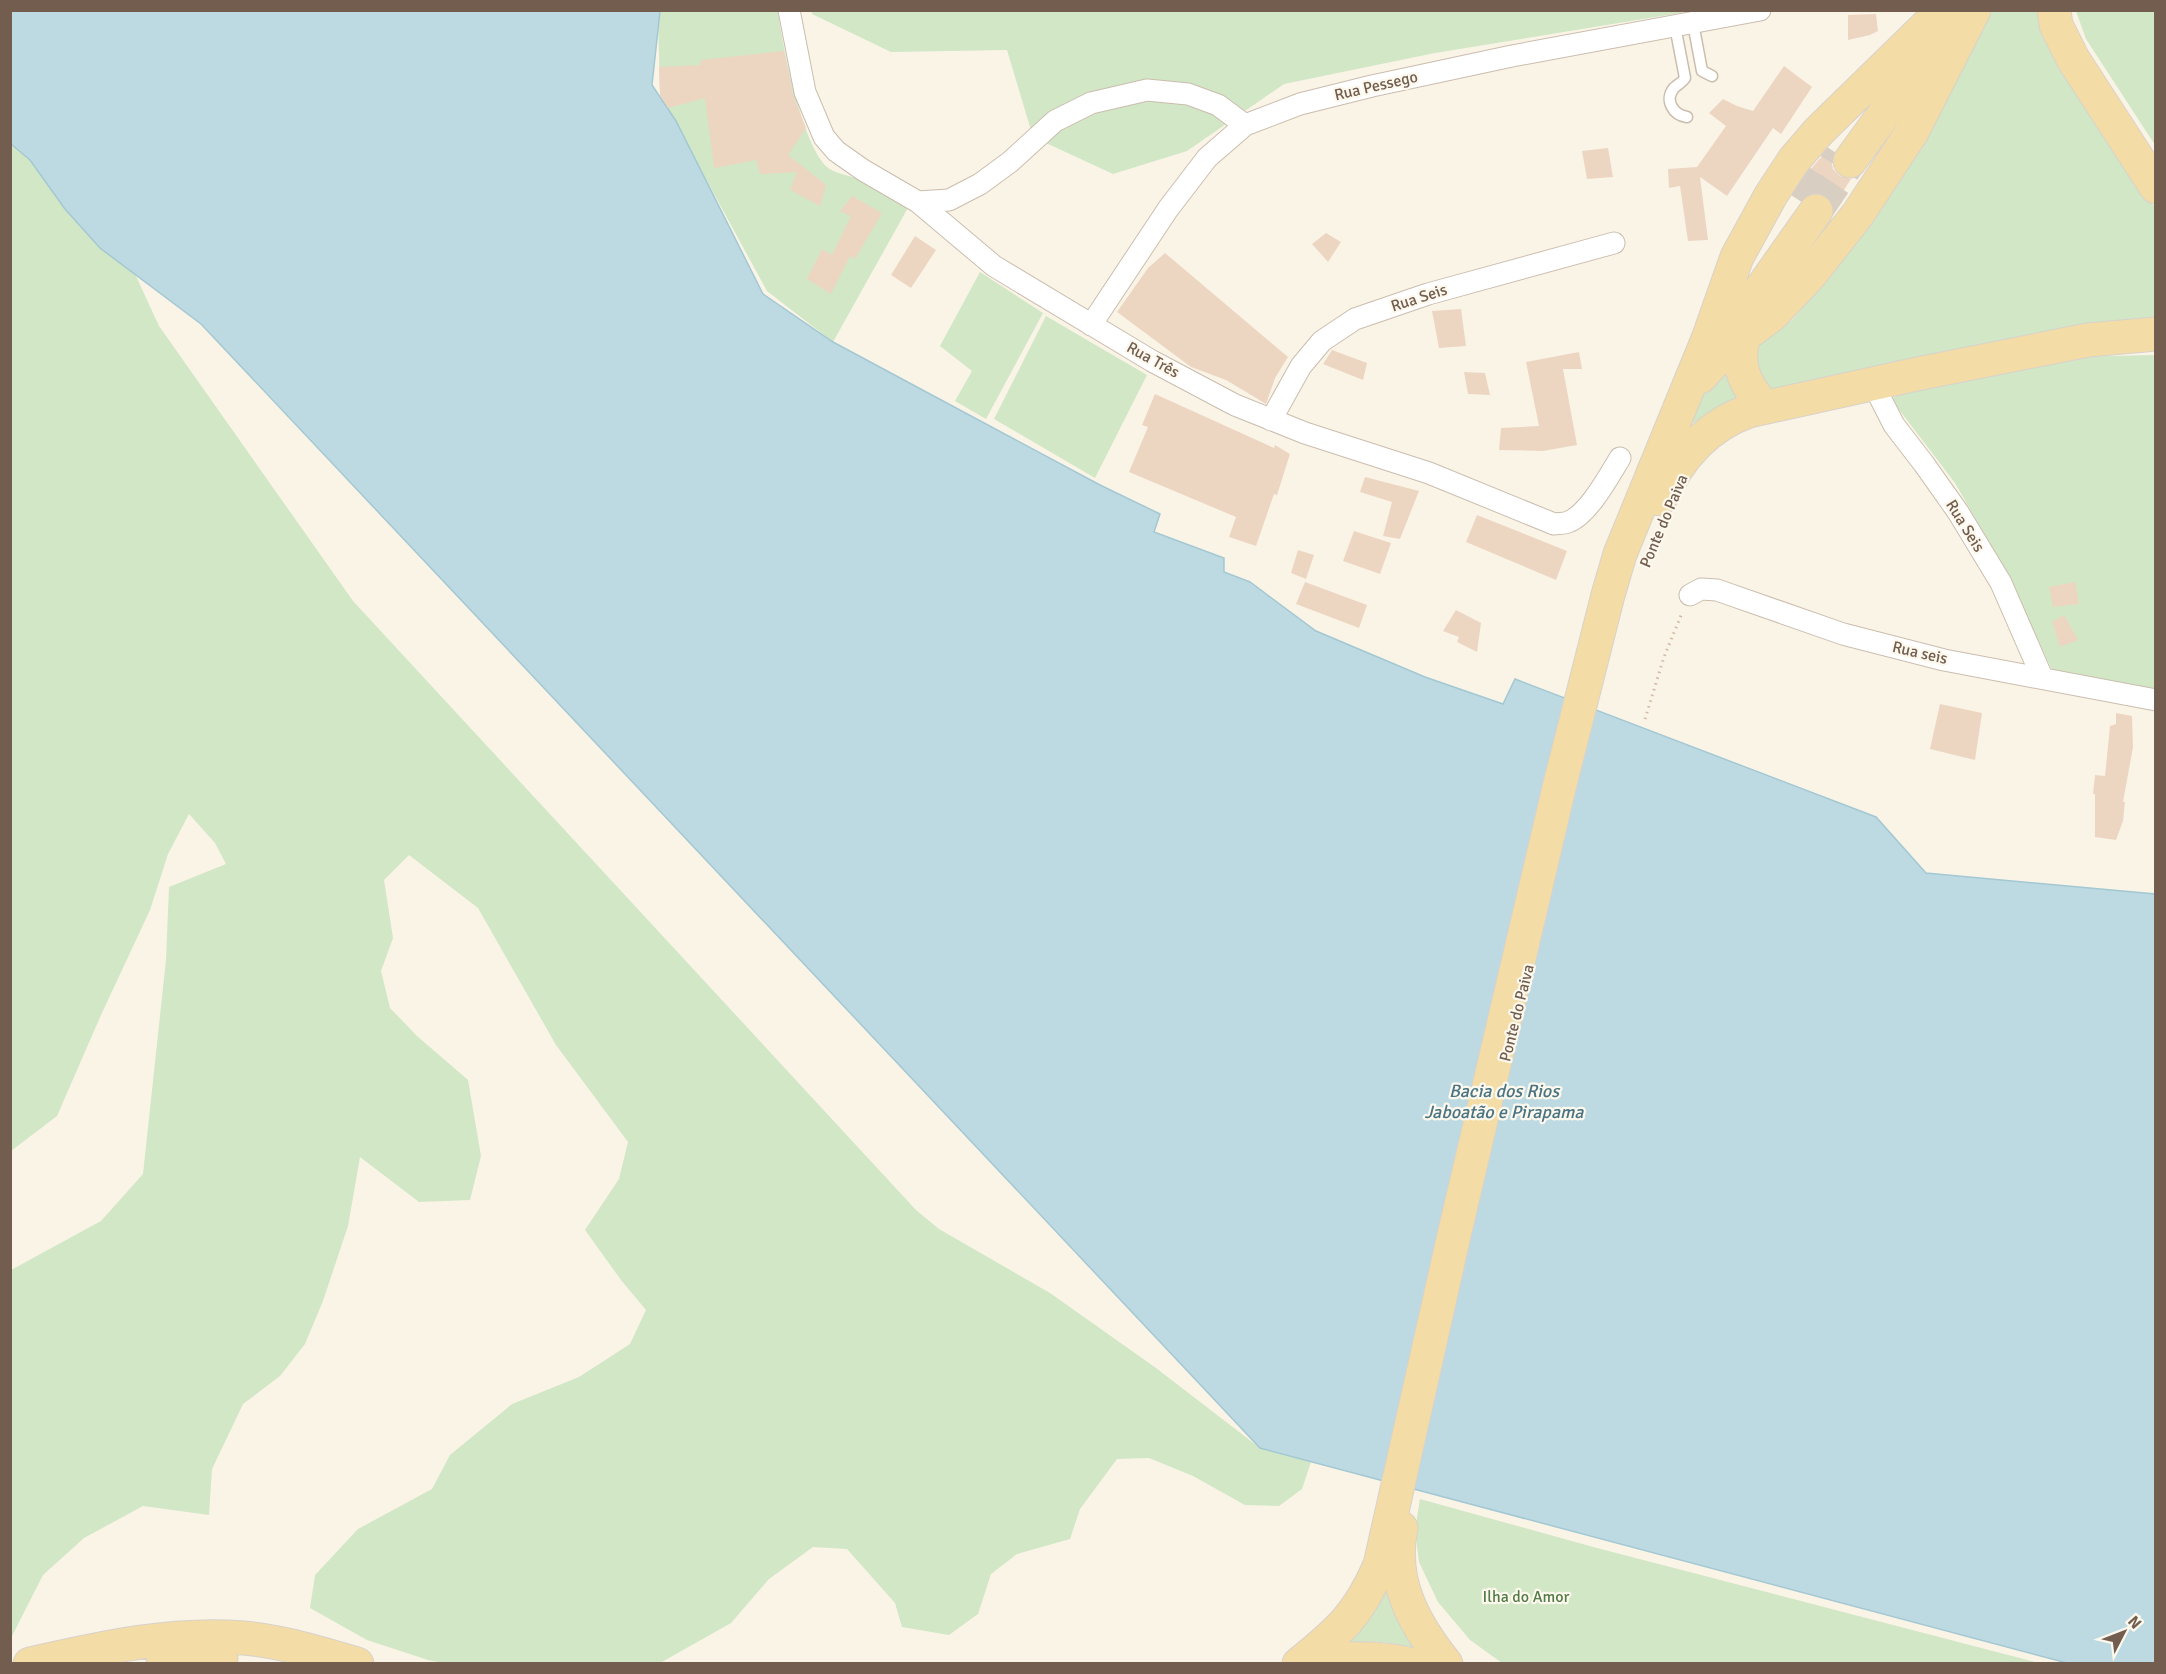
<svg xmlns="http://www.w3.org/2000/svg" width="2166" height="1674" font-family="Signika,sans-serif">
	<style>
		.green { fill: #d1e7c6 }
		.water { fill: #bddae2; stroke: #a4c8d3; stroke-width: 1.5 }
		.building { fill: #edd6c1 }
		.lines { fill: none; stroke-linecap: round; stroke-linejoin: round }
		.primary-tunnel { stroke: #d8cec1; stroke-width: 33; stroke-dasharray: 33 16; stroke-linecap: butt }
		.service-casing { stroke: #cbbdae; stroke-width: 13 }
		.minor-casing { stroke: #cbbdae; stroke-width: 23 }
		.primary-casing { stroke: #d8d2cd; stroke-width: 35 }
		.path { stroke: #d2baa4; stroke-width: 3; stroke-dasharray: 1.5 4.5; stroke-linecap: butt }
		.service { stroke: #fff; stroke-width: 10 }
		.minor { stroke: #fff; stroke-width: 21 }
		.primary { stroke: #f3dca5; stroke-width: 33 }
		.labels { text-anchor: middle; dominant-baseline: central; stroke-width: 4.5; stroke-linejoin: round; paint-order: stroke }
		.street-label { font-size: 16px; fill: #725d4e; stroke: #fdf8ed }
		.park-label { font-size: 16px; fill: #547c49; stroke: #fdf8ed }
		.water-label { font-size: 18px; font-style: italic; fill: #497483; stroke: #fdf8ed }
	</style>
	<rect width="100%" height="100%" fill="#faf4e7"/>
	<path class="green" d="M812,10L1692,11L1435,53L1284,84L1187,151L1113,174L1033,137L1007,50L891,52L812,14Z
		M660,11H778C782,45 802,144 827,167C836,175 862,178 874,184C887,189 898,199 909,206L833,342L767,291L660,95L658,17Z
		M1990,11H2042L2131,169L2155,207V321L1772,393L1748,352L1792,320L1828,278Z
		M2076,11H2155V145L2086,39Z
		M11,144L30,160L65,209L124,250L159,326L353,601L916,1210L939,1229L1050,1293L1156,1368L1260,1448L1311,1462L1302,1489L1279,1506L1245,1505L1193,1476L1149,1458L1117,1459L1080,1509L1070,1539L1017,1554L991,1574L978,1614L949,1635L902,1627L895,1603L847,1549L813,1547L769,1579L731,1623L660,1663L448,1664L428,1660L367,1640L310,1608L315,1575L358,1529L432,1489L450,1455L512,1404L579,1377L630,1344L646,1310L621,1280L585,1230L619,1179L628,1142L556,1045L478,908L409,855L384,880L393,938L381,971L390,1008L417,1036L468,1080L481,1156L470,1200L419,1202L360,1157L348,1226L323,1301L305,1344L280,1376L243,1404L212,1469L209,1515L143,1506L84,1538L43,1575L11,1638V1270L101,1221L143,1174L166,960L169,887L226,864L215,843L189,814L168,854L150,910L101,1015L57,1116L11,1151Z
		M980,272L1043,313L986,419L955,401L972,371L940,346Z
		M1046,316L1147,375L1095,478L994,419Z
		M2155,355V691L2052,670L2010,579L1955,483L1891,399L1918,384L2064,357Z
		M1715,366L1760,389L1727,403L1691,424L1686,398Z
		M1420,1499L1597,1548L2039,1663H1502L1470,1640L1438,1602L1419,1562L1415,1530Z
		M1376,1558L1440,1659C1399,1642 1381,1638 1337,1645Z"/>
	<path class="water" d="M10,11H660L652,85L676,121L763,294L833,342L1100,485L1160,514L1154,532L1224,558V572L1250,582L1316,631L1425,677L1503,704L1515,679L1876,817L1926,873L2155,894V1663H2067L1260,1448L201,324L100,248L65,209L30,160L11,144Z"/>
	<path class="building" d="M1876,14L1878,31L1870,35L1848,40V15Z
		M784,51L793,95L806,128L788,155L826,185L820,206L790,190L797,172L760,174L756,160L714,168L705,98L668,108L660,95L659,67L701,65L700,60Z
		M1784,66L1812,87L1781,134L1773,128L1727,196L1700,177L1708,240L1688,241L1680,186L1669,188L1668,169L1697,167L1726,126L1709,113L1723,99L1737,106L1753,111Z
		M1608,148L1613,177L1587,179L1582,151Z
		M1828,149L1834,153L1831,160L1833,169L1840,176L1851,179L1834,206L1827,196L1818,192L1809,194L1801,199L1794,194L1809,171Z
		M852,196L882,213L855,259L850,256L831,294L807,279L822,249L832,255L851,216L840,211Z
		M1326,233L1341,242L1328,262L1312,244Z
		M915,236L936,250L911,288L891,275Z
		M1165,253L1288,357L1275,378L1266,404L1226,380L1191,367L1117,312L1148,268Z
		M1461,309L1466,346L1439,348L1432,311Z
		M1332,350L1367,363L1363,380L1323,364Z
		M1579,352L1582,369H1563L1577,445L1543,451L1499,450L1501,428L1539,426L1526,362Z
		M1464,372L1485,373L1490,395L1468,394Z
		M1155,394L1274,448L1275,445L1290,454L1277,495L1274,494L1256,546L1229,537L1236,517L1129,472L1148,427L1142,425Z
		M1365,477L1419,491L1400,539L1383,536L1392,502L1360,492Z
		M1477,515L1567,551L1556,580L1466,542Z
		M1354,531L1391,543L1380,574L1343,561Z
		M1298,550L1314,555L1306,579L1291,573Z
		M1305,582L1367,605L1359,628L1296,604Z
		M2075,582L2079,604L2053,607L2049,587Z
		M1456,610L1481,623L1477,652L1457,642L1459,637L1443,631Z
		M2064,615L2078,640L2060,647L2052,622Z
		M1940,704L1982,713L1975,760L1930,749Z
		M2116,713L2132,716L2133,747L2123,802H2125L2123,821L2116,840L2095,837V794H2093L2095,775L2105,776L2110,726L2116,724Z"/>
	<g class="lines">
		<path class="primary-tunnel" d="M1791,195L1824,145
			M1816,211L1850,161"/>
		<defs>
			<path id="service" d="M1693,23L1702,71L1712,76
				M1675,26L1685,78C1682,83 1678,84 1674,88C1664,100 1673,115 1687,117"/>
			<path id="minor" d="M789,10L805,92L824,137L836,151L863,170L918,202L994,266L1152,361L1235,405L1305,433L1429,473L1554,524C1558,523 1564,524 1568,522C1588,515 1609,476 1620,458
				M918,202L949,200L980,184L1010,162L1055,121L1091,103L1147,90L1188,94L1218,105L1245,125
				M1091,325L1168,209L1207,158L1245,125L1300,104L1372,86L1512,56L1760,10
				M1873,384L1894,425L1924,464L1958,512L2001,583L2042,677
				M1271,420L1301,366L1322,341L1355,319L1428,294L1614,243
				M1690,595L1701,589L1717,590L1843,634L1944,660L2156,700"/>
			<path id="primary" d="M2054,10L2056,25L2073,59L2156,187
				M1850,161L1942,34
				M1730,333L1816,211
				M1744,337C1735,366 1745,384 1764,407
				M1700,377L1726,349L1772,315L1810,275L1858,214L1912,132L1974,10
				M1660,499C1678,459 1706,426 1749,411L1917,374L2088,340L2156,334
				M1401,1528C1390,1581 1414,1624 1446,1664
				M30,1664C101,1648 171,1632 244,1638C282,1641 321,1654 357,1664
				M163,1664L178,1661L221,1659
				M1299,1664C1340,1631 1359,1614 1380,1565L1455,1231L1559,788L1608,595L1620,554L1708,339L1737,257L1771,195L1794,160L1819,131L1943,10
				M1301,1664C1338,1659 1372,1655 1409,1664"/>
		</defs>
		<use href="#service" class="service-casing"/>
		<use href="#minor" class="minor-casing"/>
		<use href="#primary" class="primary-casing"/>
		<path class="path" d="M1645,719L1664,657L1682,613"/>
		<use href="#service" class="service"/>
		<use href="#minor" class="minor"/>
		<use href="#primary" class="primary"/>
	</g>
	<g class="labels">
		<g class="street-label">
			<text transform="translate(1376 86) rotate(-13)">Rua Pessego</text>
			<text transform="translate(1419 298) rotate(-18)">Rua Seis</text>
			<text transform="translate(1153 360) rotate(29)">Rua Três</text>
			<text transform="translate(1664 521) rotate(-67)">Ponte do Paiva</text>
			<text transform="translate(1965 526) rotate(58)">Rua Seis</text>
			<text transform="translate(1920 653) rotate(13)">Rua seis</text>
			<text transform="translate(1517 1013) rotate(-76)">Ponte do Paiva</text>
		</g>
		<g class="park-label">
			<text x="1526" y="1597">Ilha do Amor</text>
		</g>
		<g class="water-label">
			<text x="1504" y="1091">Bacia dos Rios<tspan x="1504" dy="21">Jaboatão e Pirapama</tspan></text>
		</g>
	</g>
	<rect width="2166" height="1674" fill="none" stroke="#725d4e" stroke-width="24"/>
	<g transform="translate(2124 1632) rotate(48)" stroke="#fdf8ed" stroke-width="4.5" paint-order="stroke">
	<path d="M0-4.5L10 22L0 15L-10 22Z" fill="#725d4e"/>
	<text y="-9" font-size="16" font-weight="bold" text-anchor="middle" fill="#725d4e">N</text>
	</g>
</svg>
